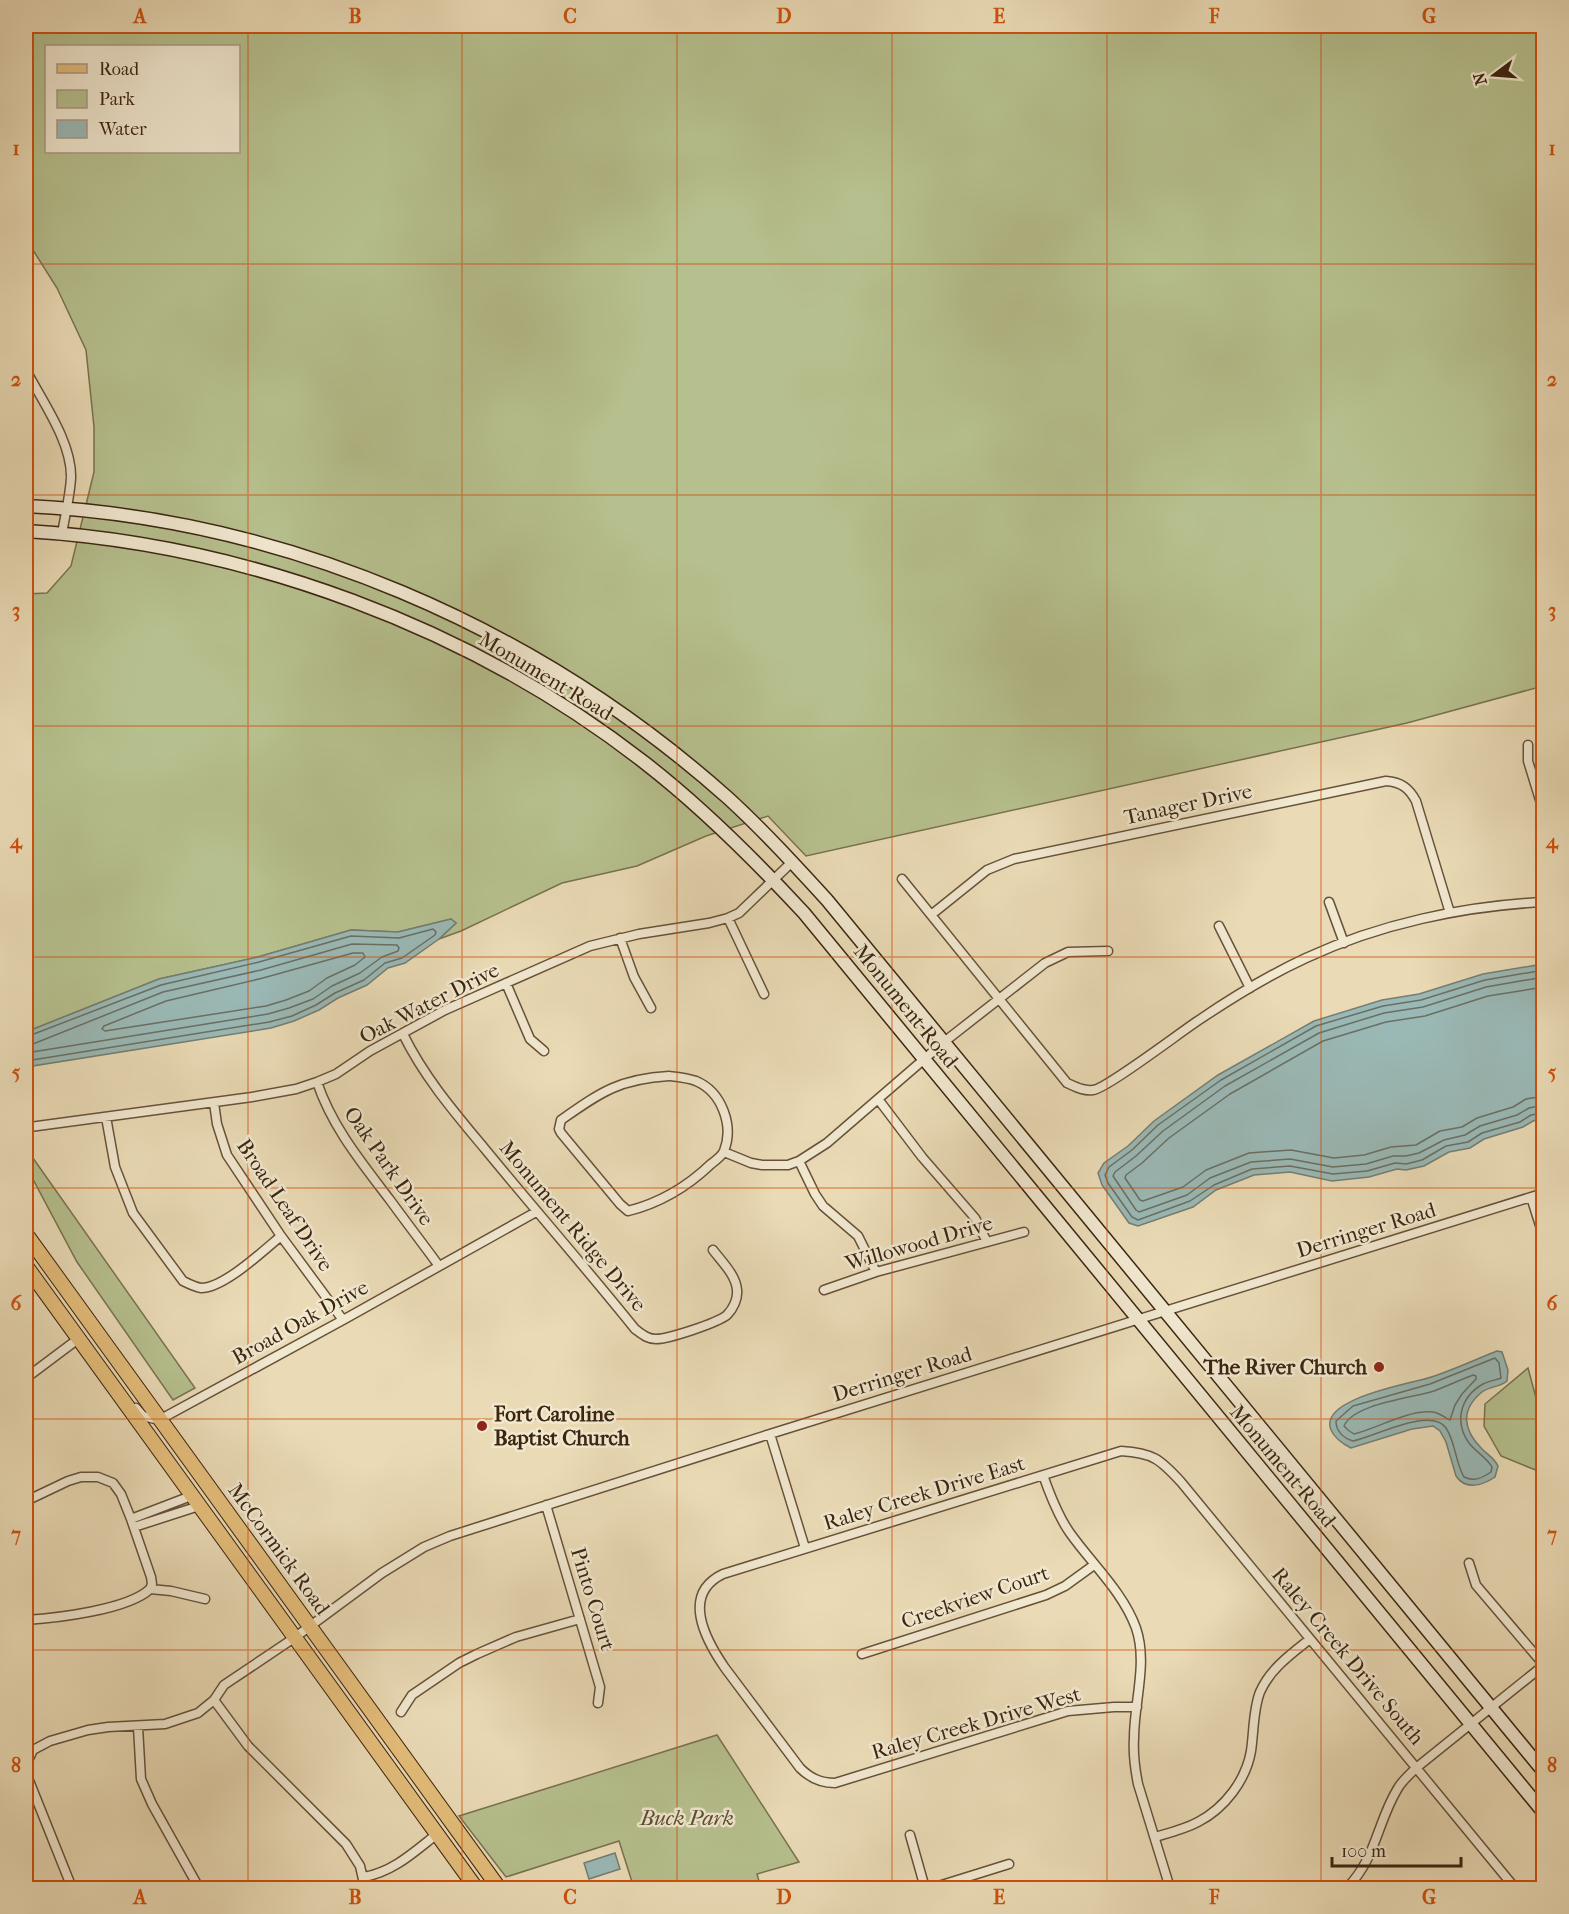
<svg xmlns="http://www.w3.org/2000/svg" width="1569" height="1914" font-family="'IM FELL French Canon',serif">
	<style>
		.green { fill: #b6c08e; stroke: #787250; stroke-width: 1.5; fill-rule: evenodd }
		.water { fill: #9ab9b6; stroke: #747e74; stroke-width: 1.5 }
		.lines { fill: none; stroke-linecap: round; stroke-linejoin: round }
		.shore { stroke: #6a6f64; stroke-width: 1.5 }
		.minor-casing { stroke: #67523a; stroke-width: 11 }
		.secondary-casing { stroke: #3b2511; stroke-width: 15 }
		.primary-casing { stroke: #3b2511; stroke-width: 16 }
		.minor { stroke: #f1e8d0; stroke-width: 8 }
		.secondary { stroke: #f1e8d0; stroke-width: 12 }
		.primary { stroke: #e5be7b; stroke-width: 14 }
		.grid { fill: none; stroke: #ce510d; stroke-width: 1.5; stroke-opacity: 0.55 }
		.poi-dot { fill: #8f2418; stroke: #f1e8d0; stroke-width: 2 }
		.labels { text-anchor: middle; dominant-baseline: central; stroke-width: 5; stroke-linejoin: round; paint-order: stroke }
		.street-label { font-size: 21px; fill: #3b2511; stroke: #f1e8d0 }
		.poi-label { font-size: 21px; font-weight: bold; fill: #3b2511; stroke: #f1e8d0; text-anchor: end }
		.park-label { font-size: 21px; font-style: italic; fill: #5a4c30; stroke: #f1e8d0 }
		.neatline { fill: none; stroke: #ce510d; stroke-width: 2 }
		.grid-label { font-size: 20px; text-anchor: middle; font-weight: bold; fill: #ce510d }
	</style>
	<rect width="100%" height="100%" fill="#eadbb6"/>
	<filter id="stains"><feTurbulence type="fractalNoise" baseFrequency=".00333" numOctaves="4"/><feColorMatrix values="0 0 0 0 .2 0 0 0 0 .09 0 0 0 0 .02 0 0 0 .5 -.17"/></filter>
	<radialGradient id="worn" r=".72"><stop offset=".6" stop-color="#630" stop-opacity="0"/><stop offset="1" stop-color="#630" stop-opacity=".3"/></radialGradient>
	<path class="green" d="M26,26H1543V686L1407,723L806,856L768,816L706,836L637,866L562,883L461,931L439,939L456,923L451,919L398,932L351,930L258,957L159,979L26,1032V594L47,593L71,566L94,472V427L86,350L57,288L26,239ZM46,46H238V152H46Z
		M28,1151L195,1388L173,1400L77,1262L26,1166Z
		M1528,1368L1543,1424V1469L1538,1471L1501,1456L1484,1426L1485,1404Z
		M717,1735L799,1862L757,1874L761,1888H634L619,1841L506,1877L459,1816Z"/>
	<path class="water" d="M451,919L456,923L439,939L405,963L388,968L367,985L338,998L319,1010L294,1021L271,1028L26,1067V1032L159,979L258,957L351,930L398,932Z
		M1543,964V1118L1533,1121L1523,1127L1484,1139L1470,1148L1449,1152L1424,1166L1406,1170L1397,1169L1369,1177L1332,1181L1290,1172L1254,1175L1216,1190L1193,1207L1138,1226L1129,1223L1102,1185L1098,1173L1104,1163L1128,1146L1154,1121L1218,1075L1314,1021L1382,1000L1419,994L1483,974Z
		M1497,1351L1502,1352L1508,1370L1507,1381C1501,1387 1490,1386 1482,1392C1460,1410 1463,1430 1482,1449C1488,1455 1494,1458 1498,1466L1495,1477C1483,1485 1466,1491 1456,1476L1446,1442L1440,1431L1433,1426L1412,1429L1351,1448C1343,1444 1335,1439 1331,1430C1318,1399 1409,1384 1428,1378C1451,1371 1474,1360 1497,1351Z
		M615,1853L620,1869L589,1879L584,1863Z"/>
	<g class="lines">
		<path class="shore" d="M353,953H363L365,957L355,965L327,978L309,991L286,1000L266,1006L105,1031L102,1029L104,1026L166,1001L263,978Z
			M1544,970L1485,980L1421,1000L1383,1006L1316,1026L1221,1080L1158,1125L1132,1150L1109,1167L1105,1175L1108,1183L1132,1217L1138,1220L1190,1201L1214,1185L1252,1169L1290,1166L1333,1174L1367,1171L1395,1163L1406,1164L1422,1160L1446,1146L1468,1142L1482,1133L1520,1122L1531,1115L1544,1113
			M1544,977L1486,987L1423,1007L1384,1013L1319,1033L1225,1086L1163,1131L1136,1156L1115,1172L1113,1176L1136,1210L1139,1212L1187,1195L1210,1178L1251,1162L1290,1159L1333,1167L1366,1164L1393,1156H1406L1419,1153L1444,1140L1465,1135L1480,1126L1517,1115L1529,1108L1544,1105
			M1544,987L1488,996L1425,1016L1386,1022L1323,1041L1230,1094L1169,1138L1142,1163L1126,1175L1125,1178L1140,1200L1143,1201L1183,1187L1206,1170L1249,1153L1291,1150L1334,1158L1364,1155L1391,1147L1416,1145L1440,1131L1462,1127L1477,1118L1513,1107L1526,1099L1544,1096
			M26,1037L161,985L259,962L351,936L399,938L433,929L436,932L435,935L402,958L385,963L364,980L335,993L316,1005L292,1016L269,1022L26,1061
			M26,1045L33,1044L163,992L261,970L352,944L397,945L399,948L398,951L382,957L360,973L332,986L313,999L289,1008L268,1014L26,1053
			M1495,1358L1499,1363L1501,1378C1496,1380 1489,1381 1483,1384C1460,1397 1454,1422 1469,1443C1476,1452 1487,1458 1492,1467L1491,1472C1482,1478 1474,1482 1464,1477C1455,1462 1456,1443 1446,1428C1431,1406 1374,1437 1353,1441C1343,1438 1336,1431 1336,1421L1353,1406L1430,1384Z
			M1473,1375L1476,1376V1379L1462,1394L1455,1405L1450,1420C1445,1418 1440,1413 1433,1412C1406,1410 1379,1428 1354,1434L1348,1430L1344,1426C1353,1404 1412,1398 1434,1391C1447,1386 1460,1380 1473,1375Z"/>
		<defs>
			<path id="minor" d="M26,370C42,401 72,442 71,478C70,496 65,515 62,534
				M1528,745V761L1544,813
				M902,879L1067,1083C1076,1087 1083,1091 1093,1090C1106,1089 1182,1031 1199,1020C1233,997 1269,975 1306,958C1379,924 1463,906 1544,902
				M1329,902L1344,943
				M931,915L987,870L1014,859L1386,781C1401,782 1409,788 1416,801L1450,913
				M728,918L764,994
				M1219,926L1250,988
				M620,938L634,977L651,1008
				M506,983L530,1039L544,1051
				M403,1034C424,1077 455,1113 485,1149C535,1210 586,1268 635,1329C642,1334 647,1339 656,1339C669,1339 717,1323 727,1315C733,1309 738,1299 737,1290C736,1275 722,1262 713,1250
				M669,1076C678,1077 688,1078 696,1081C722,1092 734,1126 724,1151C722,1156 715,1161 711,1164C687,1187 660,1203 628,1211L620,1204L561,1133L559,1129L561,1120C601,1092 619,1079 669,1076Z
				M317,1082C332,1127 362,1163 390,1200C406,1222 423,1244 439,1266
				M878,1099L922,1157L975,1218L987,1242
				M214,1103L217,1124L227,1155L281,1236L343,1320
				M106,1117L115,1167L133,1213L183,1281C189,1284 195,1287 201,1288C224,1288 263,1251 281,1236
				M26,1131L30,1127L252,1097L296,1089L317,1082L336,1074L370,1051L445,1010L590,946L639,934L709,923L728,918L739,913L792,862
				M724,1152L751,1163L762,1165H788L799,1161L827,1143L944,1042L1045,963L1068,952L1108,951
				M799,1161L815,1194L823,1206L858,1236L876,1272
				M1531,1197L1544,1238
				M824,1290L876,1272L1024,1232
				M26,1378L78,1339
				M136,1408L143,1416L159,1420L343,1320L536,1212
				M770,1434L805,1548
				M1043,1475C1050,1495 1058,1516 1070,1533C1092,1564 1123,1592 1136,1628C1148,1663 1134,1702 1134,1738C1133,1753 1135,1769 1138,1784L1170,1888
				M26,1501L68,1481L81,1477H98L113,1483L121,1494L131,1519L151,1577L152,1584L150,1589
				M546,1505L600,1687L598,1703
				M131,1519L191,1496
				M134,1527L199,1506
				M1469,1563L1476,1585L1544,1665
				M150,1589L171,1591L205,1599
				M26,1620C56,1618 128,1610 150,1589
				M862,1654L1046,1595L1065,1586L1094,1565
				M214,1700L248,1746L346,1844L360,1866L365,1888
				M1137,1707H1114L1068,1711L835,1783C820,1783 810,1778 800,1768L725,1668C705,1639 681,1594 723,1574L1121,1451C1153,1453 1160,1459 1181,1482L1515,1888
				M401,1712L412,1695L459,1663L477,1654L516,1637L580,1619
				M138,1727L141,1779L152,1804L199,1888
				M910,1835L925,1888
				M1155,1837C1169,1833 1185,1829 1198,1822C1225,1808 1246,1780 1251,1751C1254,1731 1253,1710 1260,1692C1270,1669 1291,1654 1310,1639
				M364,1877C393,1872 414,1852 437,1834
				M72,1888L26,1773L27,1763L33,1750L50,1741L88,1730L108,1727L165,1724L198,1713L214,1700L224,1685L294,1638L382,1573L424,1547L450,1536L770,1434L1544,1193
				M932,1888L1009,1864
				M1347,1888C1377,1857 1377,1822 1398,1788C1402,1781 1410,1774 1416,1768L1544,1665"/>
			<path id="secondary" d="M26,506C284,518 535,626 728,798C763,830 795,865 827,900L1544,1772
				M26,531C246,544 471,627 645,763C703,808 754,859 804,913L1544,1813"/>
			<path id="primary" d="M26,1234L499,1888
				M26,1266L476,1888"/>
		</defs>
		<use href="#minor" class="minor-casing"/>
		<use href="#secondary" class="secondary-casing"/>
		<use href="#primary" class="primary-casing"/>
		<use href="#minor" class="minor"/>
		<use href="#secondary" class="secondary"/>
		<use href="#primary" class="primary"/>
	</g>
	<path class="grid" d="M248,26V1888M462,26V1888M677,26V1888M892,26V1888M1107,26V1888M1321,26V1888M26,264H1544M26,495H1544M26,726H1544M26,957H1544M26,1188H1544M26,1419H1544M26,1650H1544"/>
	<g class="poi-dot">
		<circle cx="1379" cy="1367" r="6"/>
		<circle cx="482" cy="1426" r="6"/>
	</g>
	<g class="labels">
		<g class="street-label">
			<text transform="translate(546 676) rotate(31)">Monument Road</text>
			<text transform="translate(1188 804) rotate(-12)">Tanager Drive</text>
			<text transform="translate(429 1003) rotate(-27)">Oak Water Drive</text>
			<text transform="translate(906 1006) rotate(51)">Monument Road</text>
			<text transform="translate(389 1166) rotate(55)">Oak Park Drive</text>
			<text transform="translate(285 1205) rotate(56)">Broad Leaf Drive</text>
			<text transform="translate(573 1226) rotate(50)">Monument Ridge Drive</text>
			<text transform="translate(1366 1230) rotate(-17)">Derringer Road</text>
			<text transform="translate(919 1243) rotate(-16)">Willowood Drive</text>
			<text transform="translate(300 1322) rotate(-29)">Broad Oak Drive</text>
			<text transform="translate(902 1374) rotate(-17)">Derringer Road</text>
			<text transform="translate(1283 1466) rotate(50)">Monument Road</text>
			<text transform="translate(924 1493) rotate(-17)">Raley Creek Drive East</text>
			<text transform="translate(279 1549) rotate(54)">McCormick Road</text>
			<text transform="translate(975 1597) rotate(-19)">Creekview Court</text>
			<text transform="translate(593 1599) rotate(73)">Pinto Court</text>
			<text transform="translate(1348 1656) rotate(50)">Raley Creek Drive South</text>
			<text transform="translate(976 1723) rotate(-16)">Raley Creek Drive West</text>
		</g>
		<g class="poi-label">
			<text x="1367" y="1367">The River Church</text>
			<text x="494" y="1414" text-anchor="start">Fort Caroline<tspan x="494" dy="24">Baptist Church</tspan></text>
		</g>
		<g class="park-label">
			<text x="687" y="1818">Buck Park</text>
		</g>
	</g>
	<rect width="1569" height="1914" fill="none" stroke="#eadbb6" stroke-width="66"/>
	<rect x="45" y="45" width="195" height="108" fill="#f1e8d0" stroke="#a89a84" stroke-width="1.5"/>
	<rect x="57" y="64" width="30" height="9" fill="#e5be7b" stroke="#a89a84" stroke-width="1.5"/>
	<text x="99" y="75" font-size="18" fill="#3b2511">Road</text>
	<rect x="57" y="90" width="30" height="18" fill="#b6c08e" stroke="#a89a84" stroke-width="1.5"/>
	<text x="99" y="105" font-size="18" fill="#3b2511">Park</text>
	<rect x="57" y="120" width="30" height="18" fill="#9ab9b6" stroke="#a89a84" stroke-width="1.5"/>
	<text x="99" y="135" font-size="18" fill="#3b2511">Water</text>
	<g transform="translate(1494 75) rotate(254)" stroke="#f1e8d0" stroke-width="4.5" paint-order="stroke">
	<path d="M0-4.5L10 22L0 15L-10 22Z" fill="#3b2511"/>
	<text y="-9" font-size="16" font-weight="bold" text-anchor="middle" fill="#3b2511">N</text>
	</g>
	<path d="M1332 1857v9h129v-9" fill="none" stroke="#3b2511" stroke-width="3"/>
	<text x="1341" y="1857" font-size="18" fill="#3b2511" stroke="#f1e8d0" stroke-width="4.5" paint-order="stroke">100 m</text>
	<rect x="33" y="33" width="1503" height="1848" class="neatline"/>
	<g class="grid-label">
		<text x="140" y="23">A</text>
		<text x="355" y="23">B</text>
		<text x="570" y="23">C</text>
		<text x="784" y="23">D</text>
		<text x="999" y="23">E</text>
		<text x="1214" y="23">F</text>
		<text x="1429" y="23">G</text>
		<text x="16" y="155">1</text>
		<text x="1552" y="155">1</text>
		<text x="16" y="386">2</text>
		<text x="1552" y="386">2</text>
		<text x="16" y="617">3</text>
		<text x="1552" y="617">3</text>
		<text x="16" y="848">4</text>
		<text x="1552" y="848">4</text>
		<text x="16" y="1079">5</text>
		<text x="1552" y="1079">5</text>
		<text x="16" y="1310">6</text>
		<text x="1552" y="1310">6</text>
		<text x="16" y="1541">7</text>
		<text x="1552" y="1541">7</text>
		<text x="16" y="1772">8</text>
		<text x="1552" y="1772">8</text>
		<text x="140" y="1904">A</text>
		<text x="355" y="1904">B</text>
		<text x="570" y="1904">C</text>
		<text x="784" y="1904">D</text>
		<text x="999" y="1904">E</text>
		<text x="1214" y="1904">F</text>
		<text x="1429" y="1904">G</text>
	</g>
	<rect width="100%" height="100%" filter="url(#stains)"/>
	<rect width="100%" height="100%" fill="url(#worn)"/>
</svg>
